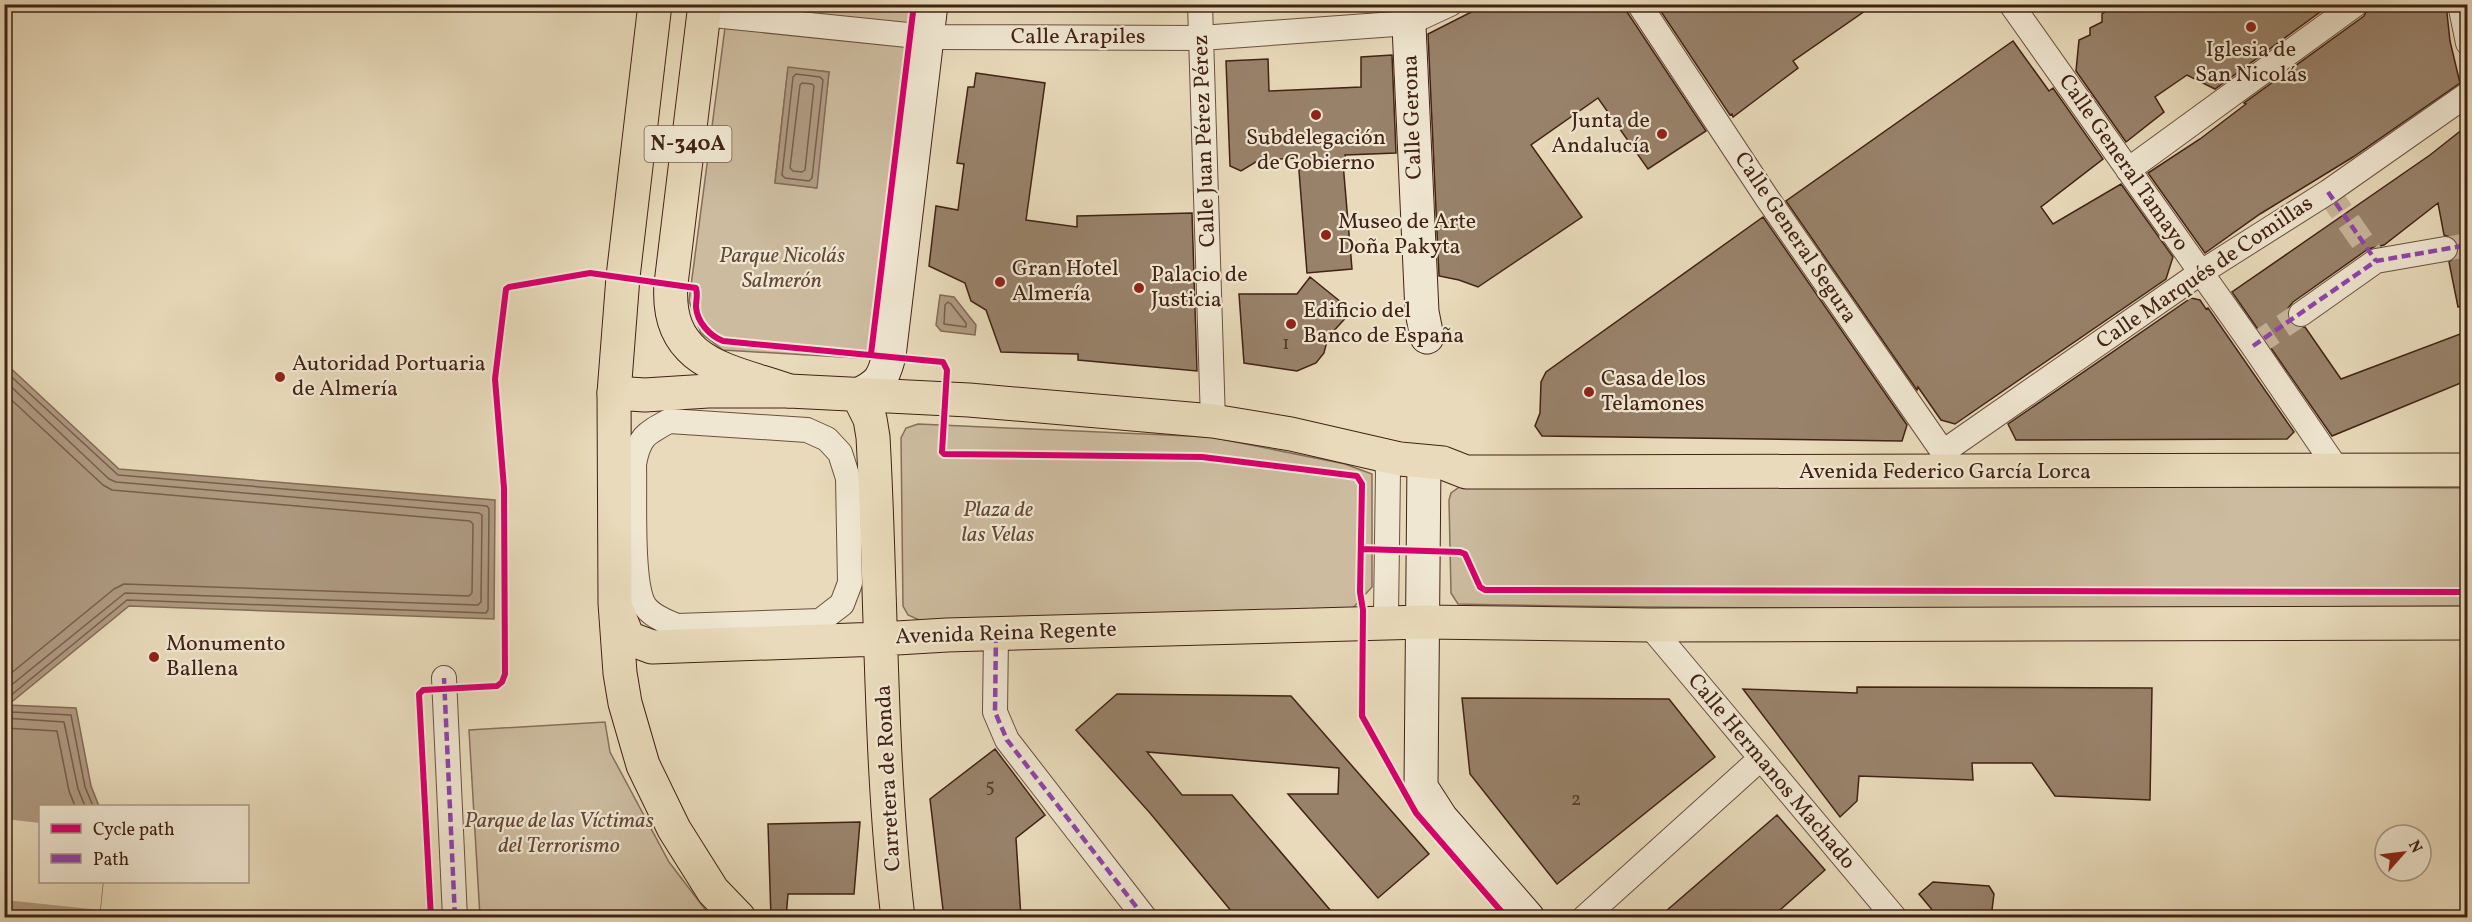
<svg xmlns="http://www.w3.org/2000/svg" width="2472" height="922" font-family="Vollkorn,serif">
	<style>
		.green { fill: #ccbb9e; stroke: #866e59; stroke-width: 1.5; fill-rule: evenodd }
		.water { fill: #af9b82; stroke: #836b56; stroke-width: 1.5 }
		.pier { fill: #e8daba }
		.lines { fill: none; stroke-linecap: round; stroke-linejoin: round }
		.shore { stroke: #785e4b; stroke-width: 1.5 }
		.building { fill: #98826a; stroke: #412214; stroke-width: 1.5 }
		.street-tunnel { stroke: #c7b599; stroke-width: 24; stroke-dasharray: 24 12; stroke-linecap: butt }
		.street-casing { stroke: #6b503e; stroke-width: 26 }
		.secondary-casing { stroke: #412214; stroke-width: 35 }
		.primary-casing { stroke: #412214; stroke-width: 35 }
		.highway-casing { stroke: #412214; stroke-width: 35 }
		.street { stroke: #f0e7d2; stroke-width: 24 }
		.secondary { stroke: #f0e7d2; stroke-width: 33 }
		.primary { stroke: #e8daba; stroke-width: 33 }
		.highway { stroke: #e8daba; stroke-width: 33 }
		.quiet { stroke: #8e44ad; stroke-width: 4.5; stroke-dasharray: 9 4.5; stroke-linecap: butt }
		.cycleway-casing { stroke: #f0e7d2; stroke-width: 10 }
		.cycleway { stroke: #d6006c; stroke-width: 6 }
		.poi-dot { fill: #8f2418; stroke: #f0e7d2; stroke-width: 2 }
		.labels { text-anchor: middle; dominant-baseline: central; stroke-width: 4.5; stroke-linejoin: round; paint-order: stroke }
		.number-label { font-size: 20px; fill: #573a2a }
		.shield { fill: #f0e7d2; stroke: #765d4d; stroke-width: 1.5 }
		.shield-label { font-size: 21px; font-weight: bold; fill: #412214 }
		.street-label { font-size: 22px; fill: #412214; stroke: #f0e7d2 }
		.poi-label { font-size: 22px; fill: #412214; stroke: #f0e7d2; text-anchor: start }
		.park-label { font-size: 22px; font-style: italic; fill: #644836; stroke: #f0e7d2 }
	</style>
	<rect width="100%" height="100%" fill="#e8daba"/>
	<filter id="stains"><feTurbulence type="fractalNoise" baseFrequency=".00333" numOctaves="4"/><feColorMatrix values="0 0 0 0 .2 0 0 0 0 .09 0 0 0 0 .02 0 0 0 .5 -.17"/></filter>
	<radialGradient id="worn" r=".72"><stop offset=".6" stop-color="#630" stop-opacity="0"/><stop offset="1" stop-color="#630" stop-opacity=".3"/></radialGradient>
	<path class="green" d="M728,5H922L881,338L859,358L723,350L701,333L689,301ZM788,68L829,72L816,188L775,182Z
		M918,424L1211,437L1345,464L1372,474V587L1351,610L919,620L908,615L903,606L901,438L906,428Z
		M1465,483L2467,488V606C2131,608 1795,611 1458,604L1451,593L1449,500L1451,493Z
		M605,722L610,752L669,862L711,917H480L469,730Z"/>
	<path class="water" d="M788,67L829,72L817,188L775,183Z
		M940,295L954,297L976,325L975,335L941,331L936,325Z
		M4,362L119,469L495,500L494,619L129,606L8,705L76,708L91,786L99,806H40V882H103L100,910L105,917H5Z"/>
	<path class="pier" d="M5,819L40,823V882H103L100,910L5,900Z"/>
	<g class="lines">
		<path class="shore" d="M796,74L820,77L823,80L812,178L809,181L785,178L782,175L793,77Z
			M802,83L812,84L814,86L805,170L802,172L793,171L790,168L800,85Z
			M948,302L951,304L966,323V327L944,324L945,305Z
			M4,370L118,475L487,506L489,509L488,610L486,613L127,600L4,701
			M4,380L109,479L116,482L479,513L482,515L481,602L478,605L125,593L4,691
			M4,393L103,485L112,490L470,521L473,524L472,593L469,596L124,584L114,589L4,679
			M4,708L11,712L71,715L85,787L93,806
			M4,718L64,722L78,789L85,806
			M4,728L57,731L69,791L75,806"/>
	</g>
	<path class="building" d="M1487,4H1625L1627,12L1706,131L1648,169L1598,98L1531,145L1582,217L1478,287L1459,280L1439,276L1428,34Z
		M1656,4H1875L1793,61L1798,68L1733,117L1732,114L1730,115Z
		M2116,4H2331L2215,89L2187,75L2155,97L2164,112L2126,142L2076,71L2079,40L2090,35V28L2102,22V14Z
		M2370,4H2446L2450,41L2460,83L2353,157L2260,214L2205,253L2148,173L2200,139L2246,104L2244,103L2364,16Z
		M2013,41L2049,91L2053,88L2103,159L2041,207L2053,224L2121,184L2173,257L2166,279L1955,424L1941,420L1918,387L1917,390L1786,201Z
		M1392,55L1396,153L1345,155L1346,163H1343L1352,269L1307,273L1298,158L1259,160L1241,171L1230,166L1226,61L1268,59L1269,91L1361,87V57Z
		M976,73L1045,83L1026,220L1077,227V216L1192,213L1197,371L1078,360V354L1001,352L986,310L971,301L965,283L929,266L936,206L958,210L964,164L957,163L968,87H974Z
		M2468,125V306L2458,307L2449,262L2458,254L2459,246L2456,239L2444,235L2438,203L2384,245L2368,249L2293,302L2288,308L2287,315L2289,322L2295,327H2305L2341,379L2468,331V380L2332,436L2232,292L2430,155Z
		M1763,217L1907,425L1902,441L1542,436L1535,426L1540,413L1541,382L1546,372Z
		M1310,277L1352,311L1328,337L1324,353L1316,363L1297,371L1244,363L1239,294H1297Z
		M2191,298L2200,300L2206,309L2208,308L2294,432L2287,439L2016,440L2008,424Z
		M1857,687L2152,688L2150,800L2055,796L2032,763H1972L1973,780L1859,776L1857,801L1840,817L1743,689L1857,693Z
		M1117,694L1291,696L1429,854L1378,898L1288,794H1338L1339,768L1147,752L1182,795H1232L1337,918H1237L1150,813L1076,730Z
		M1462,698L1669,699L1715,757L1557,884L1470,774Z
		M995,749L1045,815L1016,838L1021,918H944L930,799Z
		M1777,815L1825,870L1771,918H1658Z
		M860,822L854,894H788L786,918H771L768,824Z
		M1933,882L1989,886L1994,894L1991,918H1939L1919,894Z"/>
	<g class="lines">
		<path class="street-tunnel" d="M2328,192L2376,261
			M2445,249L2468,245
			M2253,346L2301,314"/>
		<defs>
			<path id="street" d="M1200,4L1213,421
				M1639,4L1767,198L1943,452L1942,467
				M2011,4L2253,346L2337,469
				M2460,4L2468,43
				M703,14L927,37L1201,38L1409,23L1450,4
				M2128,170L2356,4
				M2301,314L2376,261L2445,249
				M669,421L807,430L827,439L840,453L848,478L850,583L842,604L820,621L677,626C665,621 649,615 643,603C631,578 635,495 634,464C639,437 645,434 669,421Z
				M1943,452L2200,273L2328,192L2468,94
				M1382,622L1386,614L1388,471L1385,456
				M1649,625L1895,918
				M996,634L995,712L1007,740L1145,918
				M444,678L455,918
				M1584,918L1760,759"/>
			<path id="secondary" d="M1408,4L1422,312L1427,337
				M858,395C880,384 883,379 889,356L931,4
				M1424,462L1421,787L1441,818L1528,918"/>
			<path id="primary" d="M858,395L870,419L873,437C882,597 879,758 898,918
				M616,608L628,638L652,647L880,639L947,635L1423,622L1649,625L2468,623
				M739,918L713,891L674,829L643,765L625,703L620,673L615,603L614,393L645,395L708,391H789L969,400L1213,421L1291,434L1400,459L1443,463L1466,472L2468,470"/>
			<path id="highway" d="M705,4L671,284C665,365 730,370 789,391
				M614,393L623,277L655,4"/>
		</defs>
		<use href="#street" class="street-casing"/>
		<use href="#secondary" class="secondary-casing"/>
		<use href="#primary" class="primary-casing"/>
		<use href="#highway" class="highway-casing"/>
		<use href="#street" class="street"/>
		<use href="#secondary" class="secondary"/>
		<use href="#primary" class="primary"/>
		<use href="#highway" class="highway"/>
		<path class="quiet" d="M2328,192L2376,261
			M2253,346L2376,261L2468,245
			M996,634L995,712L1007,740L1145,918
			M444,678L455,918"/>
		<defs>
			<path id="cycleway" d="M871,354L914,4
				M1361,549L1460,552L1465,554L1480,587L1485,590L2468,592
				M431,918L419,694L423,690L497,686L502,682L505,674L504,488L495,379L506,289L509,287L590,273L696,288C698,295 696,300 696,307C697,322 710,336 723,341L943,362L947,370L942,452L944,454L1202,457L1357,476L1362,484L1360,592L1363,610L1362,716L1416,813L1507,918"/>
		</defs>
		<use href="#cycleway" class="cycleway-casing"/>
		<use href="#cycleway" class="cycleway"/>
	</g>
	<g class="poi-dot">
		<circle cx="2251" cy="27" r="6"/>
		<circle cx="1316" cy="115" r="6"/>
		<circle cx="1662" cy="134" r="6"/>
		<circle cx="1326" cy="235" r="6"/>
		<circle cx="1000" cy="282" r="6"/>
		<circle cx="1139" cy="288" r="6"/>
		<circle cx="1291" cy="324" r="6"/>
		<circle cx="280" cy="377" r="6"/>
		<circle cx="1589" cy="392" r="6"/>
		<circle cx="154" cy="657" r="6"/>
	</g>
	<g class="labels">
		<g class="number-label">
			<text x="1286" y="344">1</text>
			<text x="990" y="787">5</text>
			<text x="1576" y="800">2</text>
		</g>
		<rect class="shield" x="644.5" y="126" width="87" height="36" rx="4.5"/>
		<g class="shield-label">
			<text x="688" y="144">N-340A</text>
		</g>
		<g class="street-label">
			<text x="1078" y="37">Calle Arapiles</text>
			<text transform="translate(1413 117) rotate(-92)">Calle Gerona</text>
			<text transform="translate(1205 141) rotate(-92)">Calle Juan Pérez Pérez</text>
			<text transform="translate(2123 163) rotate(55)">Calle General Tamayo</text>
			<text transform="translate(1795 238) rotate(56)">Calle General Segura</text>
			<text transform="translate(2205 273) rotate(-34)">Calle Marqués de Comillas</text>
			<text x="1945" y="472">Avenida Federico García Lorca</text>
			<text transform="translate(1006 634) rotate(-2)">Avenida Reina Regente</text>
			<text transform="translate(1771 772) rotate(50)">Calle Hermanos Machado</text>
			<text transform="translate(889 778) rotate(-93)">Carretera de Ronda</text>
		</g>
		<g class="poi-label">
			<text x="2251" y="50" text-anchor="middle">Iglesia de<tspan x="2251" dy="25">San Nicolás</tspan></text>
			<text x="1650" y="121" text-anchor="end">Junta de<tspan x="1650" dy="25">Andalucía</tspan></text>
			<text x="1316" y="138" text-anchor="middle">Subdelegación<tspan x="1316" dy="25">de Gobierno</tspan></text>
			<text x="1338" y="222">Museo de Arte<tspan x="1338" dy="25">Doña Pakyta</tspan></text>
			<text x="1012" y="269">Gran Hotel<tspan x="1012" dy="25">Almería</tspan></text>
			<text x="1151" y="275">Palacio de<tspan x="1151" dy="25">Justicia</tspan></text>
			<text x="1303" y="311">Edificio del<tspan x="1303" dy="25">Banco de España</tspan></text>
			<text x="292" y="364">Autoridad Portuaria<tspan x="292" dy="25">de Almería</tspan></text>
			<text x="1601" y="379">Casa de los<tspan x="1601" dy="25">Telamones</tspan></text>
			<text x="166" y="644">Monumento<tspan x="166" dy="25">Ballena</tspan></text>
		</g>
		<g class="park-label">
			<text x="782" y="256">Parque Nicolás<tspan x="782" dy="25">Salmerón</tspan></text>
			<text x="998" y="510">Plaza de<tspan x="998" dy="25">las Velas</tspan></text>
			<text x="559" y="821">Parque de las Víctimas<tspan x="559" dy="25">del Terrorismo</tspan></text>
		</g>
	</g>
	<rect width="2472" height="922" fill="none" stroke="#e8daba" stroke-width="24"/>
	<rect x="6" y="6" width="2460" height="910" fill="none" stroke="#412214" stroke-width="3"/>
	<rect x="12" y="12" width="2448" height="898" fill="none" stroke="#412214" stroke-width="1.5"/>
	<rect x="39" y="805" width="210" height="78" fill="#f0e7d2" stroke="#aa9886" stroke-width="1.5"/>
	<rect x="51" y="824" width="30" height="9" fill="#d6006c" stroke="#aa9886" stroke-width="1.5"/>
	<text x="93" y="835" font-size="18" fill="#412214">Cycle path</text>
	<rect x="51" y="854" width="30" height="9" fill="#8e44ad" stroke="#aa9886" stroke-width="1.5"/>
	<text x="93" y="865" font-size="18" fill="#412214">Path</text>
	<g transform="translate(2403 853) rotate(62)"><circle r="28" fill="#f0e7d2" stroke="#aa9886" stroke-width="1.5"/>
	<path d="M0-4.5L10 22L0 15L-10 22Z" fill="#8f2418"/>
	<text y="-9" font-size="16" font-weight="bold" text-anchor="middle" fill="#412214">N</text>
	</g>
	<rect width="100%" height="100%" filter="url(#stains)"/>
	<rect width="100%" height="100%" fill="url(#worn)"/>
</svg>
